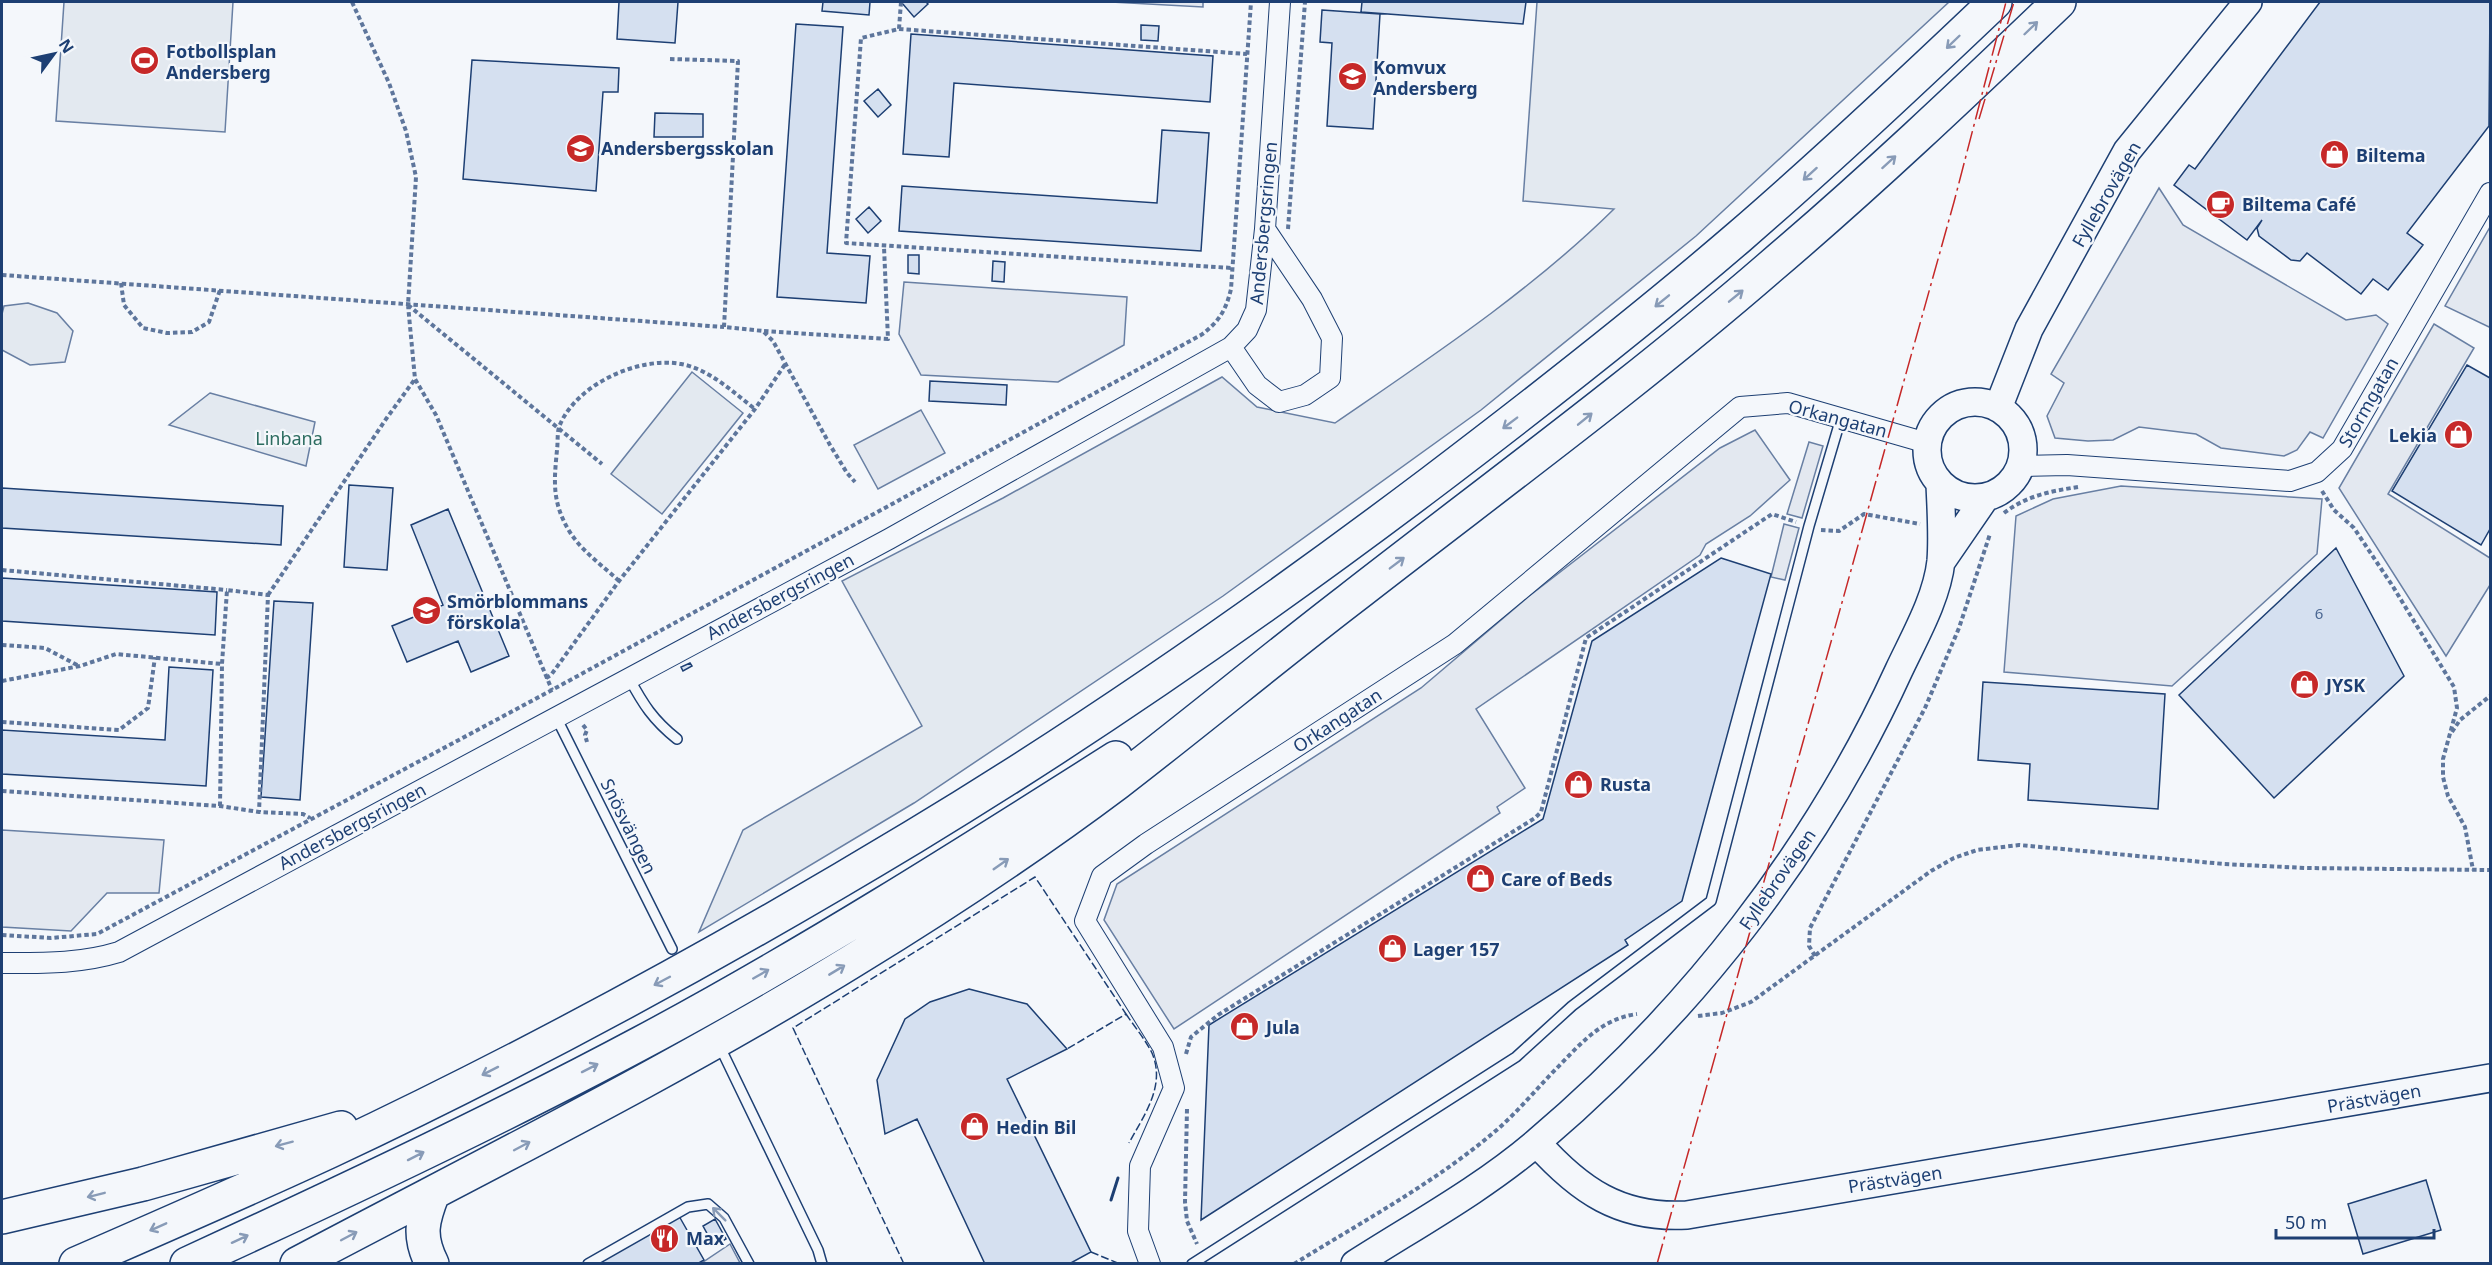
<svg xmlns="http://www.w3.org/2000/svg" width="2492" height="1265" font-family="'Noto Sans',sans-serif">
	<style>
		.green { fill: #e3e9f0; stroke: #687fa3; stroke-width: 1.5 }
		.parking { fill: #e3e8f0; stroke: #687fa3; stroke-width: 1.5 }
		.building { fill: #d5e0f0; stroke: #1d3f73; stroke-width: 1.5 }
		.lines { fill: none; stroke-linecap: round; stroke-linejoin: round }
		.lane-casing { stroke: #1d3f73; stroke-width: 12 }
		.street-casing { stroke: #1d3f73; stroke-width: 22 }
		.secondary-casing { stroke: #1d3f73; stroke-width: 30 }
		.highway-casing { stroke: #1d3f73; stroke-width: 36 }
		.path { stroke: #5e769c; stroke-width: 4; stroke-dasharray: 4.5 3; stroke-linecap: butt }
		.lane { stroke: #f4f7fb; stroke-width: 9 }
		.street { stroke: #f4f7fb; stroke-width: 20 }
		.secondary { stroke: #f4f7fb; stroke-width: 27 }
		.highway { stroke: #f4f7fb; stroke-width: 33 }
		.fence { stroke: #1d3f73; stroke-width: 1.5; stroke-dasharray: 8 3; stroke-linecap: butt }
		.wall { stroke: #1d3f73; stroke-width: 3 }
		.power { stroke: #c62828; stroke-width: 1.5; stroke-dasharray: 21 4.5 3 4.5; stroke-linecap: butt }
		.oneway { stroke: #889bb7 }
		.labels { text-anchor: middle; dominant-baseline: central; stroke-width: 4.5; stroke-linejoin: round; paint-order: stroke }
		.number-label { font-size: 15px; fill: #4b6792 }
		.poi-label { font-size: 18px; font-weight: bold; fill: #1d3f73; stroke: #f4f7fb; text-anchor: start }
		.street-label { font-size: 18px; fill: #1d3f73; stroke: #f4f7fb }
		.park-label { font-size: 18px; fill: #2c6c60; stroke: #f4f7fb }
	</style>
	<rect width="100%" height="100%" fill="#f4f7fb"/>
	<path class="green" d="M64,2H233L225,132L56,121Z
		M1537,2H1949L1696,236L1481,410L1223,596L914,803L699,932L743,830L922,726L842,581L1003,498L1222,377L1257,407L1335,423C1431,357 1531,291 1614,209L1523,201Z
		M28,303L57,313L73,331L65,362L30,365L2,350V314L4,306Z
		M692,372L743,413L662,514L611,474Z
		M210,393L315,422L306,466L169,425Z"/>
	<path class="parking" d="M1111,2H1203V7Z
		M2159,188L2183,225L2250,264L2346,320L2376,315L2388,324L2323,438L2310,432L2297,450L2284,456L2221,448L2196,434L2139,427L2113,440L2088,441L2055,438L2047,416L2064,383L2051,374Z
		M2490,227V325L2489,327L2445,306Z
		M904,282L1127,297L1124,345L1058,382L921,375L899,334Z
		M2434,324L2474,348L2388,494L2490,558V585L2446,656L2339,488Z
		M921,410L945,453L878,489L854,445Z
		M1755,430L1790,480L1750,516L1706,544L1700,555L1476,709L1525,788L1497,807L1500,813L1174,1029L1104,920L1117,884L1421,688L1528,597L1720,448Z
		M1809,442L1823,446L1802,518L1787,514Z
		M2121,486L2322,499L2317,554L2172,686L2004,672L2016,516L2053,499Z
		M1784,524L1799,528L1785,580L1771,577Z
		M2,830L164,840L159,893H107L71,931L2,927Z
		M730,1244L740,1263H701L703,1262Z"/>
	<path class="building" d="M619,2H678L675,43L617,39Z
		M823,2H870L869,15L822,11Z
		M903,2H926L928,4L914,17L902,3Z
		M1362,2H1526L1523,24L1361,12Z
		M2320,2H2490L2489,126L2407,233L2423,245L2388,290L2373,279L2361,294L2307,253L2300,261L2291,260L2259,236L2257,228L2262,220L2247,240L2174,185L2189,165L2195,169Z
		M1322,10L1380,14L1373,129L1327,126L1332,43L1320,42Z
		M796,24L843,27L827,253L870,256L866,303L777,297Z
		M1141,25L1159,26L1158,41L1141,40Z
		M911,34L1213,56L1210,102L954,83L949,157L903,154Z
		M472,60L619,68L618,92H603L596,191L463,179Z
		M878,89L891,105L878,117L864,101Z
		M655,113L703,114V137H654Z
		M1162,130L1209,133L1201,251L899,231L902,186L1157,203Z
		M869,207L881,221L868,233L856,219Z
		M908,255H919V274L908,273Z
		M993,261L1005,262L1004,282L992,281Z
		M2467,365L2490,378V529L2481,545L2392,491Z
		M930,381L1007,385L1006,405L929,401Z
		M349,485L393,488L387,570L344,567Z
		M2,488L283,506L281,545L2,528Z
		M448,509L509,656L471,672L458,641L407,662L392,626L443,605L411,525Z
		M2336,548L2404,676L2274,798L2179,695Z
		M1721,558L1771,574L1682,901L1625,940L1628,945L1201,1220L1209,1025L1543,819L1592,641Z
		M2,578L217,592L215,635L2,621Z
		M274,601L313,603L300,800L261,797Z
		M690,663L692,666L683,671L681,667Z
		M169,667L213,670L206,786L2,774V730L165,740Z
		M1983,682L2165,694L2158,809L2028,800L2030,764L1978,760Z
		M969,989L1027,1004L1067,1049L1007,1079L1091,1252L1069,1264H985L917,1119L885,1134L877,1080L905,1019L930,1002Z
		M2426,1180L2441,1230L2363,1254L2348,1204Z
		M679,1216L704,1260L697,1264H597Z
		M715,1219L726,1239L714,1246L703,1226Z"/>
	<g class="lines">
		<defs>
			<path id="lane" d="M629,678C643,704 653,720 677,739
				M556,717L672,949
				M721,1049L818,1250L822,1264
				M588,1264L688,1207L708,1204L724,1218L749,1264
				M1192,1264L1516,1057L1572,1006L1711,901L1809,526L1841,418"/>
			<path id="street" d="M1231,347L1257,385L1279,402L1305,395L1330,378L1332,338L1312,299L1265,229
				M2021,466L2067,465L2290,481L2317,472L2342,449L2490,193
				M2,963C42,963 80,964 119,952L889,539L1231,347L1247,330L1256,310L1265,229L1280,2
				M1150,1264L1138,1231L1140,1166L1174,1088L1163,1047L1085,921L1102,876L1146,844L1455,644L1740,407L1788,403L1927,443"/>
			<path id="secondary" d="M1927 450a48 48 0 1 1 96 0a48 48 0 1 1-96 0Z
				M1998,408L2029,329L2127,151L2248,2
				M1941,562L1985,498
				M1537,1143C1579,1190 1620,1219 1687,1215L2490,1078
				M1355,1264C1416,1225 1482,1189 1537,1142C1689,1013 1816,852 1899,670C1915,636 1937,598 1941,561C1943,536 1941,509 1940,484"/>
			<path id="highway" d="M2,1217L143,1184L341,1128
				M76,1264C161,1227 246,1190 330,1151C530,1057 724,951 913,837C1092,729 1264,609 1431,483C1535,404 1639,323 1739,237C1827,161 1911,82 1995,2
				M187,1264C340,1194 493,1122 641,1043C804,956 960,857 1116,758
				M297,1264C484,1165 674,1071 854,960C944,905 1033,846 1117,783C1195,723 1271,660 1349,600C1490,490 1634,385 1769,268C1869,183 1964,93 2059,2
				M432,1264C418,1236 422,1221 433,1193"/>
		</defs>
		<use href="#lane" class="lane-casing"/>
		<use href="#street" class="street-casing"/>
		<use href="#secondary" class="secondary-casing"/>
		<use href="#highway" class="highway-casing"/>
		<path class="path" d="M352,2L389,83L406,131L416,177L408,305L415,379L436,415L552,690
			M901,2L899,29L861,38L846,243L1232,268
			M899,29L1247,54
			M670,59L738,61L724,327L763,331L773,341L830,445L847,473L855,482
			M1288,229L1305,2
			M2,275L724,327
			M121,283L124,305L143,328L167,333L192,332L209,322L220,290
			M408,305L602,464
			M764,331L888,339L884,247
			M2322,491L2334,510L2354,528L2392,585L2454,687L2457,708L2443,759V777L2448,796L2465,827L2473,870
			M2004,513C2026,496 2051,491 2078,487
			M1821,530L1839,531L1864,514L1920,524
			M2,570L227,590
			M619,581C602,565 580,550 568,529C552,501 554,481 557,450C558,443 557,434 559,427C575,385 638,356 681,364C709,369 733,392 755,409
			M268,595L386,419L415,379
			M2,645L45,648L79,666
			M546,678L551,675L619,581L755,409L786,363
			M2,681L80,666L116,654L222,664
			M2,722L119,730L148,708L155,657
			M583,725L587,730L585,735L587,742
			M2452,732L2460,720L2490,696
			M2,791L220,806L259,812L303,814L310,818
			M220,806L222,664L227,590L268,595L259,812
			M2,935L51,938L97,934L552,690L1201,335C1219,322 1226,310 1231,289L1251,2
			M1815,956L1809,946L1810,928L1925,708L1959,628L1990,534
			M1698,1016L1722,1013L1751,1002L1931,871L1954,858L1977,850L2019,845L2224,864L2305,868L2490,870
			M1186,1054L1191,1037L1218,1015L1535,818L1541,812L1586,638L1772,514L1796,522
			M1187,1109L1185,1202L1187,1221L1197,1244
			M1294,1264C1363,1221 1438,1181 1499,1128C1518,1111 1535,1091 1553,1072C1578,1047 1599,1019 1637,1014"/>
		<use href="#lane" class="lane"/>
		<use href="#street" class="street"/>
		<use href="#secondary" class="secondary"/>
		<use href="#highway" class="highway"/>
		<path class="fence" d="M1126,1014C1134,1026 1145,1039 1152,1053C1166,1086 1144,1115 1129,1143
			M1091,1252L1120,1264
			M904,1264L793,1028L1035,877L1126,1014L1067,1049"/>
		<path class="wall" d="M1111,1200L1118,1178"/>
		<path class="power" d="M1979,119L2014,2
			M1657,1264L1954,202L2006,2"/>
	</g>
	<defs><path id="oneway-shaft" d="M-6 0H5M1.5-3L5.5 0L1.5 3" fill="none" stroke-width="1.6" stroke-linecap="round" stroke-linejoin="round" transform="scale(1.5)"/></defs>
	<g class="oneway">
		<use href="#oneway-shaft" transform="translate(2031 28) rotate(-44)"/>
		<use href="#oneway-shaft" transform="translate(1953 42) rotate(136)"/>
		<use href="#oneway-shaft" transform="translate(1889 162) rotate(-42)"/>
		<use href="#oneway-shaft" transform="translate(1810 174) rotate(138)"/>
		<use href="#oneway-shaft" transform="translate(1736 296) rotate(-39)"/>
		<use href="#oneway-shaft" transform="translate(1662 301) rotate(141)"/>
		<use href="#oneway-shaft" transform="translate(1585 419) rotate(-39)"/>
		<use href="#oneway-shaft" transform="translate(1510 423) rotate(143)"/>
		<use href="#oneway-shaft" transform="translate(1397 563) rotate(-37)"/>
		<use href="#oneway-shaft" transform="translate(1001 864) rotate(-35)"/>
		<use href="#oneway-shaft" transform="translate(837 970) rotate(-31)"/>
		<use href="#oneway-shaft" transform="translate(761 974) rotate(-30)"/>
		<use href="#oneway-shaft" transform="translate(662 981) rotate(152)"/>
		<use href="#oneway-shaft" transform="translate(590 1068) rotate(-27)"/>
		<use href="#oneway-shaft" transform="translate(490 1071) rotate(153)"/>
		<use href="#oneway-shaft" transform="translate(284 1144) rotate(165)"/>
		<use href="#oneway-shaft" transform="translate(522 1146) rotate(-28)"/>
		<use href="#oneway-shaft" transform="translate(416 1156) rotate(-27)"/>
		<use href="#oneway-shaft" transform="translate(96 1195) rotate(166)"/>
		<use href="#oneway-shaft" transform="translate(719 1214) rotate(-135)"/>
		<use href="#oneway-shaft" transform="translate(158 1227) rotate(156)"/>
		<use href="#oneway-shaft" transform="translate(349 1236) rotate(-28)"/>
		<use href="#oneway-shaft" transform="translate(240 1239) rotate(-25)"/>
	</g>
	<defs>
		<symbol id="stadium-disc" viewBox="-11 -11 22 22"><circle r="9.5" fill="#c62828" stroke="#f4f7fb"/><path d="M0-5a6.5 5 0 1 0 0 10a6.5 5 0 1 0 0-10ZM-3.5-1.8h7v3.6h-7Z" fill="#fff"/></symbol>
		<symbol id="school-disc" viewBox="-11 -11 22 22"><circle r="9.5" fill="#c62828" stroke="#f4f7fb"/><path d="M0-5L7-2L0 1L-7-2ZM-4 1L0 2.5L4 1V4Q0 6-4 4Z" fill="#fff"/></symbol>
		<symbol id="shop-disc" viewBox="-11 -11 22 22"><circle r="9.5" fill="#c62828" stroke="#f4f7fb"/><path d="M-5-2.5h2.3a2.7 3.5 0 0 1 5.4 0H5L5.5 6h-11ZM-1.5-2.5h3a1.5 2.3 0 0 0-3 0Z" fill="#fff"/></symbol>
		<symbol id="cafe-disc" viewBox="-11 -11 22 22"><circle r="9.5" fill="#c62828" stroke="#f4f7fb"/><path d="M-5.5-4.5H6V0H3Q3 3.5 0 3.5H-2.5Q-5.5 3.5-5.5 0ZM3-3.2v2h1.7v-2ZM-6 4.5H4V6H-6Z" fill="#fff"/></symbol>
		<symbol id="restaurant-disc" viewBox="-11 -11 22 22"><circle r="9.5" fill="#c62828" stroke="#f4f7fb"/><path d="M-5-6h1v4h1v-4h1v4h1v-4h1v5L-1.5 .5V6h-2V.5L-5-1ZM5-6V6H3V1.5H1.5Q1.5-4 5-6Z" fill="#fff"/></symbol>
	</defs>
	<g fill-rule="evenodd">
		<use href="#stadium-disc" x="128" y="44" width="33" height="33"/>
		<use href="#school-disc" x="1336" y="60" width="33" height="33"/>
		<use href="#school-disc" x="564" y="132" width="33" height="33"/>
		<use href="#shop-disc" x="2318" y="138" width="33" height="33"/>
		<use href="#cafe-disc" x="2204" y="188" width="33" height="33"/>
		<use href="#shop-disc" x="2442" y="418" width="33" height="33"/>
		<use href="#school-disc" x="410" y="594" width="33" height="33"/>
		<use href="#shop-disc" x="2288" y="668" width="33" height="33"/>
		<use href="#shop-disc" x="1562" y="768" width="33" height="33"/>
		<use href="#shop-disc" x="1464" y="862" width="33" height="33"/>
		<use href="#shop-disc" x="1376" y="932" width="33" height="33"/>
		<use href="#shop-disc" x="1228" y="1010" width="33" height="33"/>
		<use href="#shop-disc" x="958" y="1110" width="33" height="33"/>
		<use href="#restaurant-disc" x="648" y="1222" width="33" height="33"/>
	</g>
	<g class="labels">
		<g class="number-label">
			<text x="2319" y="613">6</text>
		</g>
		<g class="poi-label">
			<text x="166" y="51">Fotbollsplan<tspan x="166" dy="21">Andersberg</tspan></text>
			<text x="1373" y="67">Komvux<tspan x="1373" dy="21">Andersberg</tspan></text>
			<text x="601" y="148">Andersbergsskolan</text>
			<text x="2356" y="155">Biltema</text>
			<text x="2242" y="204">Biltema Café</text>
			<text x="2437" y="435" text-anchor="end">Lekia</text>
			<text x="447" y="601">Smörblommans<tspan x="447" dy="21">förskola</tspan></text>
			<text x="2326" y="685">JYSK</text>
			<text x="1600" y="784">Rusta</text>
			<text x="1501" y="879">Care of Beds</text>
			<text x="1413" y="949">Lager 157</text>
			<text x="1266" y="1027">Jula</text>
			<text x="996" y="1127">Hedin Bil</text>
			<text x="686" y="1238">Max</text>
		</g>
		<g class="street-label">
			<text transform="translate(2106 194) rotate(-60)">Fyllebrovägen</text>
			<text transform="translate(1263 223) rotate(-85)">Andersbergsringen</text>
			<text transform="translate(2368 402) rotate(-60)">Stormgatan</text>
			<text transform="translate(1838 418) rotate(15)">Orkangatan</text>
			<text transform="translate(780 596) rotate(-28)">Andersbergsringen</text>
			<text transform="translate(1337 720) rotate(-33)">Orkangatan</text>
			<text transform="translate(352 826) rotate(-28)">Andersbergsringen</text>
			<text transform="translate(629 826) rotate(64)">Snösvängen</text>
			<text transform="translate(1777 879) rotate(-55)">Fyllebrovägen</text>
			<text transform="translate(2374 1098) rotate(-10)">Prästvägen</text>
			<text transform="translate(1895 1179) rotate(-9)">Prästvägen</text>
		</g>
		<g class="park-label">
			<text x="289" y="438">Linbana</text>
		</g>
	</g>
	<rect width="2492" height="1265" fill="none" stroke="#1d3f73" stroke-width="6"/>
	<g transform="translate(54 54) rotate(57)" stroke="#f4f7fb" stroke-width="4.5" paint-order="stroke">
	<path d="M0-4.5L10 22L0 15L-10 22Z" fill="#1d3f73"/>
	<text y="-9" font-size="16" font-weight="bold" text-anchor="middle" fill="#1d3f73">N</text>
	</g>
	<path d="M2276 1229v9h158v-9" fill="none" stroke="#1d3f73" stroke-width="3"/>
	<text x="2285" y="1229" font-size="18" fill="#1d3f73" stroke="#f4f7fb" stroke-width="4.5" paint-order="stroke">50 m</text>
</svg>
